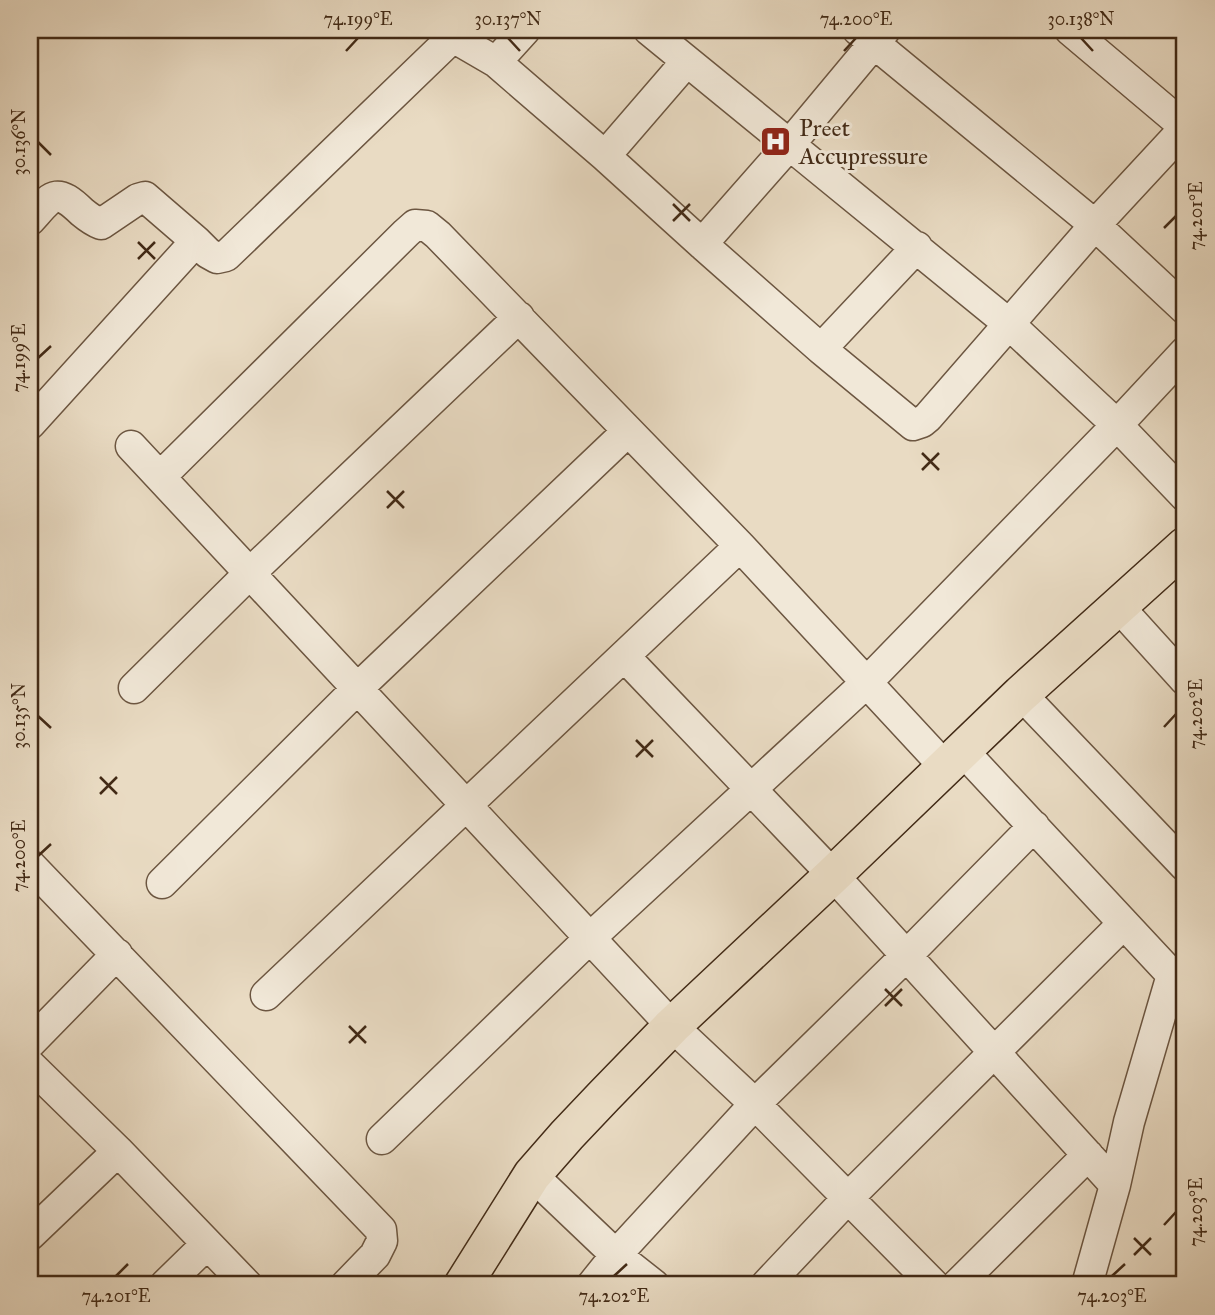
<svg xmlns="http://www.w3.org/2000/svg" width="1215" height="1315" font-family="'IM FELL Great Primer',serif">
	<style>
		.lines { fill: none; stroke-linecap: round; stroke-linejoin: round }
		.minor-casing { stroke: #6c5641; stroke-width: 33 }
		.major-casing { stroke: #422a16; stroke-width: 40 }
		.minor { stroke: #f1e8d8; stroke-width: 30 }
		.major { stroke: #e9dbc3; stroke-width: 37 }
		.ticks { fill: none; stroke: #422a16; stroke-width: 2.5 }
		.labels { text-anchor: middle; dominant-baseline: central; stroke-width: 6; stroke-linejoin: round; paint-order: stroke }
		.poi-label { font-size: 24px; fill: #422a16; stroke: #f1e8d8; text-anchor: start }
		.neatline { fill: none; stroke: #422a16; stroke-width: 2.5 }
		.ticks-label { font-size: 18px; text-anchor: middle; fill: #422a16 }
	</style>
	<rect width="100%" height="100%" fill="#e9dbc3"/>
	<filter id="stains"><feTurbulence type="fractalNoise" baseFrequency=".00286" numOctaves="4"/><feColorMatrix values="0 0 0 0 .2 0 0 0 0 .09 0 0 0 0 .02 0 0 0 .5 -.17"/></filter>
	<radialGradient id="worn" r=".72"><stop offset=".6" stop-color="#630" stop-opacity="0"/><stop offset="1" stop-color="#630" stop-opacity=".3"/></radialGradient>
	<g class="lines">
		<defs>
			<path id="minor" d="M649,30L1009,324L1117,425L1185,496
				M858,30L1095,225L1185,309
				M1070,30L1185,127
				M453,37L496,62L605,156L702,244L821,349L913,425L922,422L928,417L1095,225L1185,128
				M496,62L525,30
				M605,156L687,61
				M30,220C52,196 55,186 82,212C88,217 93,221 101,224L138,199L145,197L196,241
				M702,244L790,144L885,30
				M821,349L917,247
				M30,424L196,241L208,253L217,258L226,256L453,37L445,30
				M131,446L672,1026L755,1104L934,1285
				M160,477L406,233L415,225L427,226L438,235L740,546L945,767
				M1118,606L1185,680
				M624,656L833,875L1115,1185
				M134,688L250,573L519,317
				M1021,694L1185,866
				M963,751L1172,975L1129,1122L1115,1185L1087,1285
				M30,865L381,1230L382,1241L375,1255L346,1285
				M162,883L358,688L628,431
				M266,995L740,546
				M30,1043L117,954
				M30,1065L118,1151L247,1285
				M382,1139L590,938L866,683L1117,425L1185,352
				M532,1175L616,1255L654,1285
				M30,1235L118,1151
				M165,1285L207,1244
				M592,1285L616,1255L755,1104L907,955L1034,826
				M766,1285L848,1198L1123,924
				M957,1285L1088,1155"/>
			<path id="major" d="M463,1285L532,1175L567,1135L604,1096L672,1026L833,875L1021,694L1185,546"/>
		</defs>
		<use href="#minor" class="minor-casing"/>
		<use href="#major" class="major-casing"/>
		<use href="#minor" class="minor"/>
		<use href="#major" class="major"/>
	</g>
	<path class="ticks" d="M508,38L520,51M1081,38L1093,51M346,51L358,38M844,51L856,38M38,142L51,155M673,204L690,221M673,221L690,204M1164,228L1176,216M138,242L155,259M138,259L155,242M38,358L51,346M922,453L939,470M922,470L939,453M387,491L404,508M387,508L404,491M38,716L51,728M1164,727L1176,714M636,740L653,757M636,757L653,740M100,777L117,794M100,794L117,777M38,856L51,844M885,989L902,1006M885,1006L902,989M349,1026L366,1043M349,1043L366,1026M1164,1225L1176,1212M1134,1238L1151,1255M1134,1255L1151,1238M116,1276L128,1264M614,1276L627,1264M1112,1276L1125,1264"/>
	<defs>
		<symbol id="hospital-square" viewBox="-11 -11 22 22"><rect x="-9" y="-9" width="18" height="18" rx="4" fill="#8f2418" stroke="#f1e8d8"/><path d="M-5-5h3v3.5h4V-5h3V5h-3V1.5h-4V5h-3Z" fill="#fff"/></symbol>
	</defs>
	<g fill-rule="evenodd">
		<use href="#hospital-square" x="758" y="124" width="35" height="35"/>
	</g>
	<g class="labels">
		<g class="poi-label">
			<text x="799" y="128">Preet<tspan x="799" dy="28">Accupressure</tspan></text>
		</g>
	</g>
	<rect width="1215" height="1315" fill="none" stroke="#e9dbc3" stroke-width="77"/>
	<rect x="38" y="38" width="1138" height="1238" class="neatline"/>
	<g class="ticks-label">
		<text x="358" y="25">74.199°E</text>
		<text x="508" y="25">30.137°N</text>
		<text x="856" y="25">74.200°E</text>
		<text x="1081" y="25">30.138°N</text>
		<text transform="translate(19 142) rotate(-90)" y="6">30.136°N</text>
		<text transform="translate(1196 216) rotate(-90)" y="6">74.201°E</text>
		<text transform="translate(19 358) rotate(-90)" y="6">74.199°E</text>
		<text transform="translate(1196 714) rotate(-90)" y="6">74.202°E</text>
		<text transform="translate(19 716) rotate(-90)" y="6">30.135°N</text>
		<text transform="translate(19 856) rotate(-90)" y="6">74.200°E</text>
		<text transform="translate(1196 1212) rotate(-90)" y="6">74.203°E</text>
		<text x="116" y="1302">74.201°E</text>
		<text x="614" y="1302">74.202°E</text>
		<text x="1112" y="1302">74.203°E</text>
	</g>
	<rect width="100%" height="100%" filter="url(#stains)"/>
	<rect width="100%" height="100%" fill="url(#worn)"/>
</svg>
